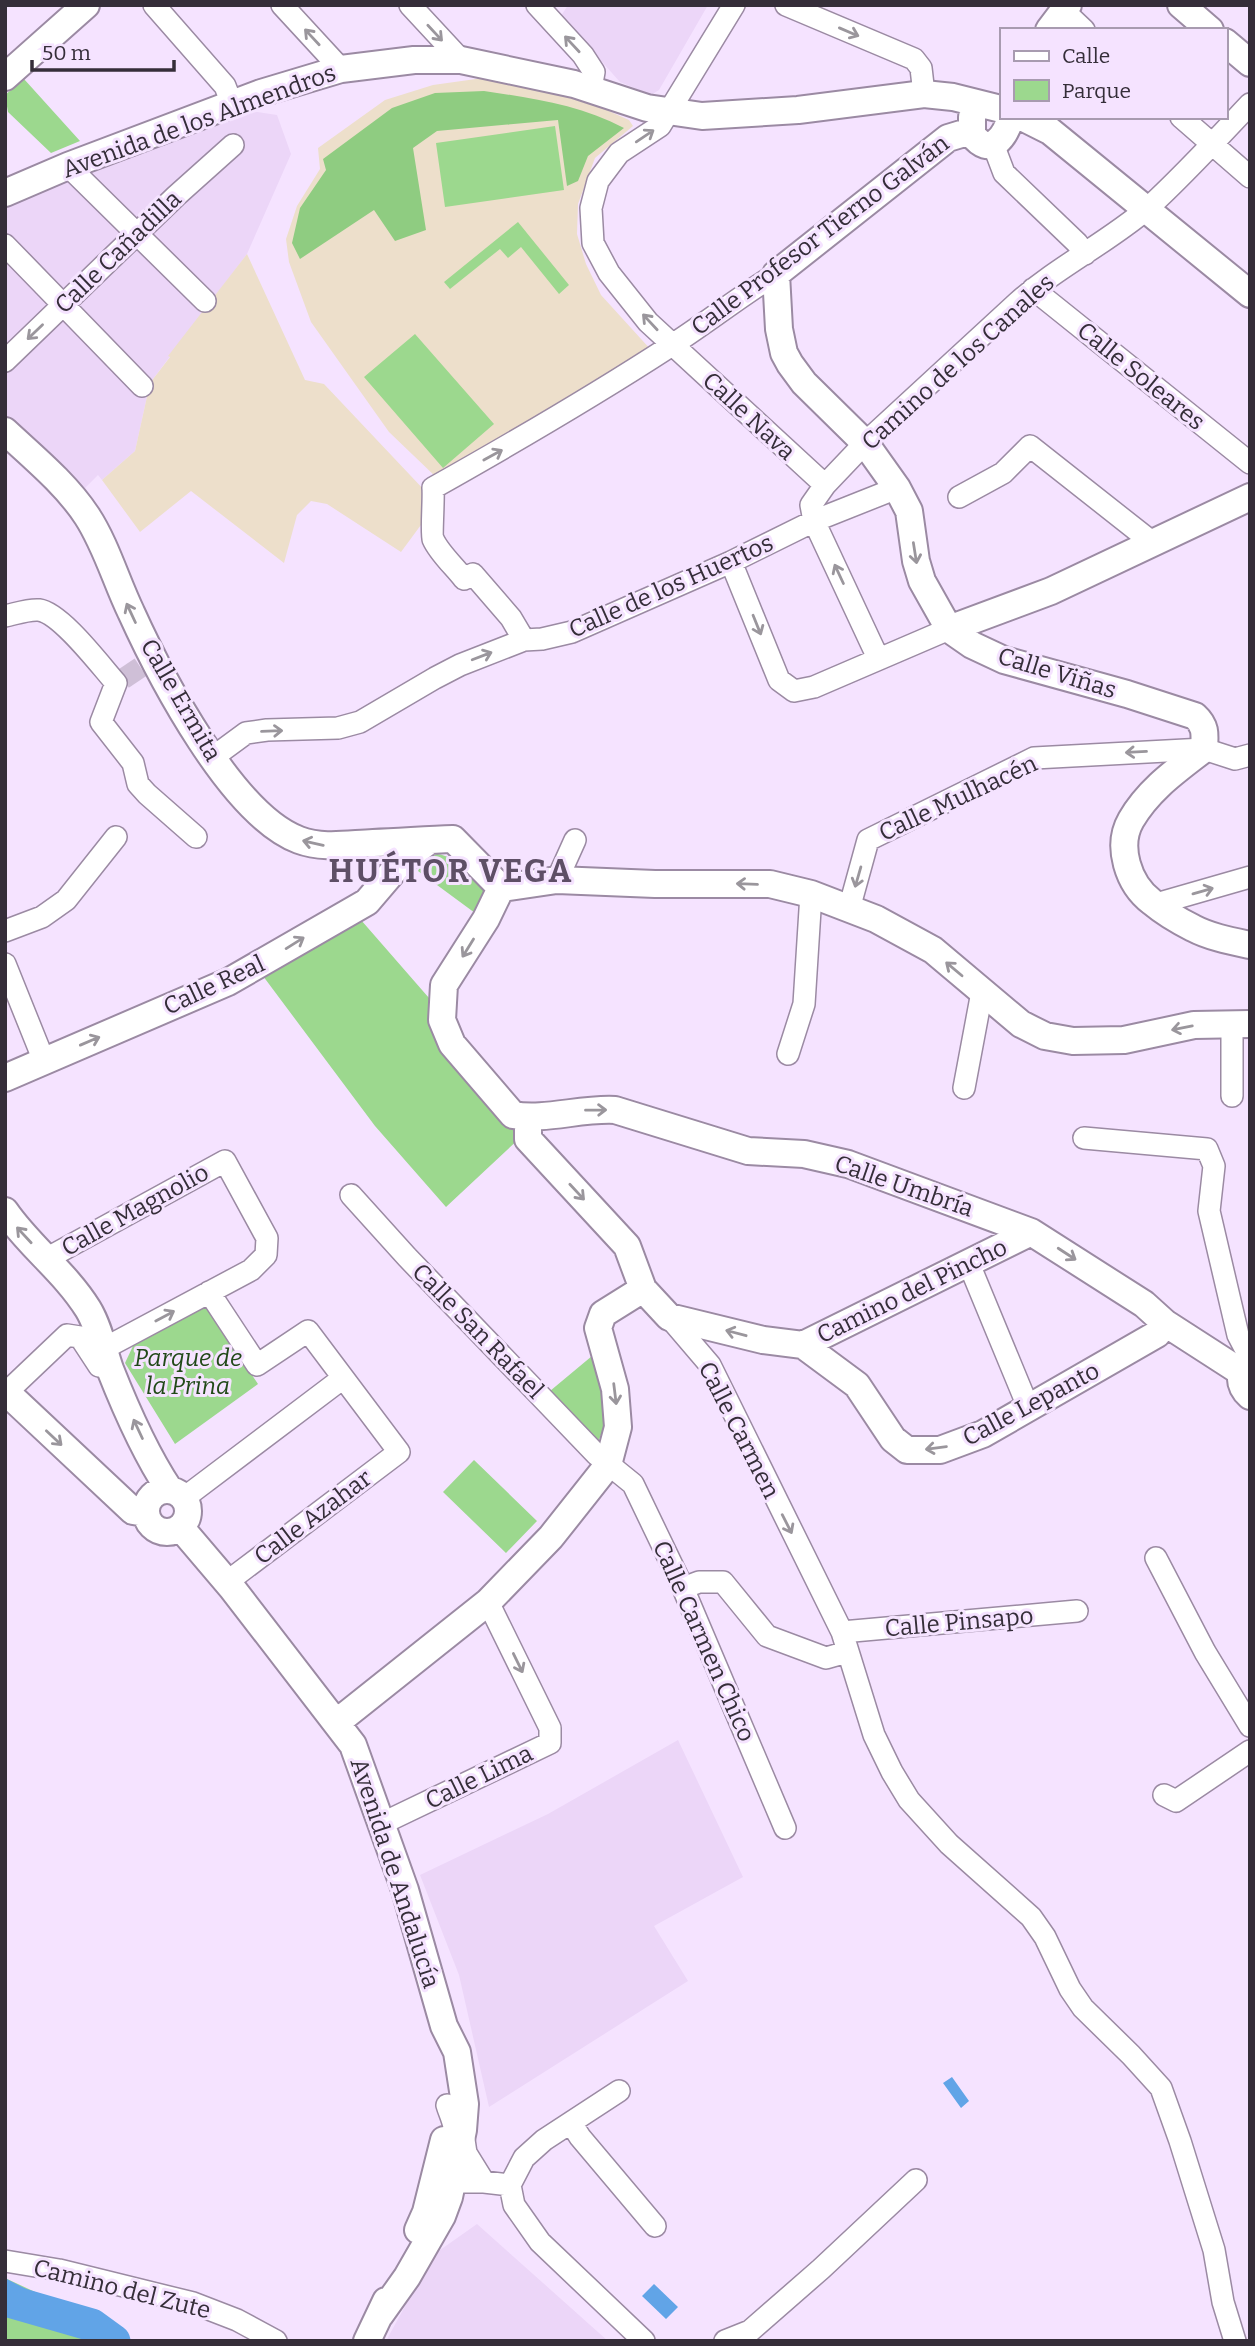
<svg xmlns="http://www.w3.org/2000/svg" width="1255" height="2346" font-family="Bitter,serif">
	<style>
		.built { fill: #ecd6f8 }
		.education { fill: #eddfcb }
		.green { fill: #9cd88e }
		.forest { fill: #8fcc81 }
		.water { fill: #61a4e7 }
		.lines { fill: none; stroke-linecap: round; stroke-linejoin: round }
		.stream { stroke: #61a4e7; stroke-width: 5 }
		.river { stroke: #61a4e7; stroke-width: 33 }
		.minor-tunnel { stroke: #cfbfd7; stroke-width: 21; stroke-dasharray: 21 10; stroke-linecap: butt }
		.minor-casing { stroke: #9b8aa3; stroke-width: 24 }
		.tertiary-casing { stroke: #9b8aa3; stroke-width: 30 }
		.minor { stroke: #fff; stroke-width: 21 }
		.tertiary { stroke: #fff; stroke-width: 26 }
		.oneway { stroke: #9a969c }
		.labels { text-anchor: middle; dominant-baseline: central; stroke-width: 6; stroke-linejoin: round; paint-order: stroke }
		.street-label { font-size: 24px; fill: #352e39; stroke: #f5e3ff }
		.park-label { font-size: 24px; font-style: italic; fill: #214918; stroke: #f5e3ff }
		.district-label { font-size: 32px; font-weight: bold; letter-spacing: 2px; fill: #5e4f66; stroke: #f5e3ff }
	</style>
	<rect width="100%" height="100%" fill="#f5e3ff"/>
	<path class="built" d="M568,5H708L659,90L651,95L620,82L561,16Z
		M244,110L277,115L291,154L247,254L150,383L135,451L102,480L98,475L81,492L5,424V205Z
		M678,1740L743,1877L654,1926L688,1981L489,2107L459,1975L420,1875L548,1814Z
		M477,2224L608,2341H386L433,2255Z"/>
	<path class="education" d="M483,78L560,95L602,108L629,120L633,126L595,158L578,204L577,234L586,264L601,295L652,351L437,478L389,432L311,322L289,262L286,239L297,206L320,169L318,148L385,100L433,85Z
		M247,254L305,380L324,384L427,493L429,514L401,552L327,504L311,501L297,515L284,563L191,491L140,532L102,480L135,451L150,383L170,357L168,356Z"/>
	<path class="green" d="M24,79L80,141L51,153L8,112L5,95Z
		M555,126L564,190L445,207L436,143Z
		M518,222L569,285L559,294L521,247L508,258L500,249L450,289L444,282Z
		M415,334L494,424L443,468L364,377Z
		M437,854C456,856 481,878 486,897L475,913L418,871L423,861Z
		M361,920L429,998L450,1043L522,1136L446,1207L375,1126L263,976Z
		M205,1306L258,1384L175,1444L125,1363L133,1346Z
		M592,1356L601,1371L607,1420L598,1442L550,1391Z
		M474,1460L537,1521L506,1553L443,1492Z
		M5,2278L61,2304L126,2341H5Z"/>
	<path class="forest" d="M484,91C532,98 580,105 624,128L588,156L578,181L567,186L558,120L437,131L413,148L426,230L395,241L374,210L300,259L292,243L300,208L326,170L323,159L392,108L435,93Z"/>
	<path class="water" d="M952,2077L969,2101L961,2108L943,2083Z
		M654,2284L678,2307L666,2319L642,2296Z"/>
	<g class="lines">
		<path class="stream" d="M5,2281L92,2325"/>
		<path class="river" d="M5,2300L92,2325L114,2341"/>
		<path class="minor-tunnel" d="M123,679L144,665"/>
		<defs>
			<path id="minor" d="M154,5L225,86L232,104
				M282,5L341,69
				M410,5L461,60
				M537,5L583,55L594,72L591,89
				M734,5L660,126L619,153L598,181L591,208L593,243L609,273L648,322L825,485
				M786,5L914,59L921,68L924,94
				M1065,12L1084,30
				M1181,117L1250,177
				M993,144L1004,173L1077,243L1085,254
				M68,166L205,301
				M5,245L142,386
				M1033,289L1250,463
				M5,361L176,196L233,145
				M959,497L1003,473L1030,446L1153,543
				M731,562L779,680L794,691L814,687L949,629
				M5,616C15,614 28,609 39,610C61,613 100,665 116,683L101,722L133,763L138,784L147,794L196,837
				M524,640L511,618L473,574L464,579C455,567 439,553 433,539C431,534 434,498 433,488C513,443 592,397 669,347C705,324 739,297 776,274
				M878,658L814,521L811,505L825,485L865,443L1017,303C1057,267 1107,243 1148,208C1184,175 1217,139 1250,104
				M212,758L246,733L267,730L338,728L360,722L435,678L460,665L524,640L542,639L572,632L731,562L814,521L897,488
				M557,880L575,840
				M1156,904L1250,877
				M849,909L868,840L1034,758L1204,749L1235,759L1250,755
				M5,931L42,917L66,900L116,837
				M5,964L44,1061
				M1232,1024V1096
				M788,1054L804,1004L811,894
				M964,1088L982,992
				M1084,1138L1207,1149L1214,1166L1209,1211L1238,1335L1250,1358
				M351,1195L407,1257L596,1454L633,1484L683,1588L785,1828
				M46,1259L225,1161L267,1238L266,1255L251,1270L105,1348
				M969,1264L1029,1409
				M209,1292L257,1365L308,1331L399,1452L227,1582
				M669,1317L710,1365L842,1632L874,1735L892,1772L909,1800L949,1844L1031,1917L1045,1937L1070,1989L1083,2008L1131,2055L1161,2088L1180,2141L1214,2250L1223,2302L1235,2341
				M7,1392L67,1335L80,1337L99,1366L110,1367
				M184,1498L343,1378
				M1156,1558L1205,1652L1250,1726
				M683,1588L699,1582H723L767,1636L826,1658L847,1652
				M842,1632L1077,1611
				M1164,1795L1176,1801L1250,1751
				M381,1824L550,1743V1728L488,1602
				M447,2105C449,2112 453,2120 454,2127C457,2147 442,2166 461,2182H484L510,2185
				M571,2123L580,2137L655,2226
				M463,2133L466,2153L484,2182
				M510,2185L514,2205L540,2242L644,2341
				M510,2185L524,2158L544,2140L619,2091
				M5,2261L59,2270L193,2303L237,2320L276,2341
				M725,2341L750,2331L821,2269L916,2180"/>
			<path id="tertiary" d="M1181,5L1210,30
				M1049,30L1068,5
				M1225,42L1250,63
				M5,77L86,5
				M972,117V134C990,159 1005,137 1011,117
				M1022,117L1050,131L1250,294
				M971,131L948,138L776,274L779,329L784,353L790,364L804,383L865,443L897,488L909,511L916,561L922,581L949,629L972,645L1004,660L1127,694L1195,716C1206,726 1205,734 1204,749C1177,770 1149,789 1131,820C1116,846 1128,884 1152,902C1164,912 1179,921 1193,928C1210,937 1231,941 1250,945
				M5,193L68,166L261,93L341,69L414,60H461L574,84L647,108L702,116L798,110L924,94L953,97L1001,109
				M5,431C33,457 66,484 87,516C106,545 116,581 131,612C160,676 232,815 299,840C323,849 348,844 373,843C399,842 426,840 453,839L501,888
				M949,629L1051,591L1250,497
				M501,888L486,919L444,985L442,1020L452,1044L513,1115C544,1121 581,1108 615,1110L748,1151L804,1154L848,1164L1031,1232L1144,1304L1165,1323L1241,1372
				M501,888L557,880L655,884H770L811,894L876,919L933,950L1021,1024L1045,1036L1073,1041L1124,1040L1194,1025L1250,1024
				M5,1078L228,982L367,902L402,861L430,840
				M528,1118V1139L627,1246L643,1289L669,1317L763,1340L803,1345L1031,1232
				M5,1211C29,1246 65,1272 88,1309C99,1327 103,1349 110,1369C125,1407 147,1456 169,1489
				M803,1345L857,1385L893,1439L907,1450H940L983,1434L1157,1334L1165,1323
				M1249,1360C1238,1372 1238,1385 1250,1396
				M5,1391L133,1511L145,1513
				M146 1511a21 21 0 1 1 42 0a21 21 0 1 1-42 0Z
				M181,1528L232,1588L353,1745L405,1890L444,2026L457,2052L465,2104L463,2130L449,2197L442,2216L407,2277L380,2315
				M336,1723L488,1602L551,1537L608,1465L618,1427L615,1389L598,1328L603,1314L643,1289
				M418,2230L426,2212L444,2140
				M367,2341L386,2301"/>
		</defs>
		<use href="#minor" class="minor-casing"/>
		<use href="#tertiary" class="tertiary-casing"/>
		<use href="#minor" class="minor"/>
		<use href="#tertiary" class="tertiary"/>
	</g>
	<defs><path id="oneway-shaft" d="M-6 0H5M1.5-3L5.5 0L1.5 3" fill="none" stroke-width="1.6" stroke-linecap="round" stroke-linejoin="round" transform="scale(1.75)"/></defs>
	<g class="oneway">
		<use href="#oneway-shaft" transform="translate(849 32) rotate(23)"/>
		<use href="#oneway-shaft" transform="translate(435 33) rotate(47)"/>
		<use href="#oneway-shaft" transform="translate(312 37) rotate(-133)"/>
		<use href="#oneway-shaft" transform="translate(572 44) rotate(-133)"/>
		<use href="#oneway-shaft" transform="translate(645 136) rotate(-34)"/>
		<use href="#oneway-shaft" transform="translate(650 322) rotate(-133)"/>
		<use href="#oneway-shaft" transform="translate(35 332) rotate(136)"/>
		<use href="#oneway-shaft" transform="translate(493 455) rotate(-29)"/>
		<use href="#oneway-shaft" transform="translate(915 553) rotate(81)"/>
		<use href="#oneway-shaft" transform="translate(839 574) rotate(-115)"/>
		<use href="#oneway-shaft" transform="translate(131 613) rotate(-115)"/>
		<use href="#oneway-shaft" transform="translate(757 625) rotate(68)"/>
		<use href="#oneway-shaft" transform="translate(482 656) rotate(-21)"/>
		<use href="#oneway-shaft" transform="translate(272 731) rotate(-2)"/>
		<use href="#oneway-shaft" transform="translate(1136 752) rotate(177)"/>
		<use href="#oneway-shaft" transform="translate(313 843) rotate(-167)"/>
		<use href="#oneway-shaft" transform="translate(858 877) rotate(106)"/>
		<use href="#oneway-shaft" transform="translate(747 884) rotate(-178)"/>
		<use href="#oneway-shaft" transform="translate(1203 891) rotate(-16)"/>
		<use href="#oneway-shaft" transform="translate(295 943) rotate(-32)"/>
		<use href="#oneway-shaft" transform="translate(468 948) rotate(122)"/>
		<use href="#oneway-shaft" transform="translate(954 969) rotate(-140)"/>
		<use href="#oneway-shaft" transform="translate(1182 1028) rotate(169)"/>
		<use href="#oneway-shaft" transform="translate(90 1041) rotate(-23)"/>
		<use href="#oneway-shaft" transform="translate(596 1110) rotate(-1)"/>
		<use href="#oneway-shaft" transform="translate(577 1192) rotate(47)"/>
		<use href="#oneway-shaft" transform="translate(24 1235) rotate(-133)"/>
		<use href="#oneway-shaft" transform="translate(1067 1254) rotate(33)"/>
		<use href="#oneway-shaft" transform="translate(165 1316) rotate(-28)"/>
		<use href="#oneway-shaft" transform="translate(736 1333) rotate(-165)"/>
		<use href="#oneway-shaft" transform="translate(615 1394) rotate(83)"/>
		<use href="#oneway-shaft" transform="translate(138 1429) rotate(-115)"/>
		<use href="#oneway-shaft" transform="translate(54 1438) rotate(43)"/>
		<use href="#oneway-shaft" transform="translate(936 1448) rotate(173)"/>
		<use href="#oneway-shaft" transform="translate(787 1524) rotate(63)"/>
		<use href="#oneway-shaft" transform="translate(518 1663) rotate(64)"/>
	</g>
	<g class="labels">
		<g class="street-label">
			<text transform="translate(199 121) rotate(-20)">Avenida de los Almendros</text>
			<text transform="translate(820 235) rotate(-37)">Calle Profesor Tierno Galván</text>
			<text transform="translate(118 252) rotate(-44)">Calle Cañadilla</text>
			<text transform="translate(958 362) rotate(-42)">Camino de los Canales</text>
			<text transform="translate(1141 376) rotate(39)">Calle Soleares</text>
			<text transform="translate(749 416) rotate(43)">Calle Nava</text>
			<text transform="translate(671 586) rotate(-24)">Calle de los Huertos</text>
			<text transform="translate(1057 673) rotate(17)">Calle Viñas</text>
			<text transform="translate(181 700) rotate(60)">Calle Ermita</text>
			<text transform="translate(958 798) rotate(-25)">Calle Mulhacén</text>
			<text transform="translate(214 985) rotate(-25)">Calle Real</text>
			<text transform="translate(904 1186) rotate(19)">Calle Umbría</text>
			<text transform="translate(135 1210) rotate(-29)">Calle Magnolio</text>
			<text transform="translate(912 1291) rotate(-26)">Camino del Pincho</text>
			<text transform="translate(478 1331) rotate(46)">Calle San Rafael</text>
			<text transform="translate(1031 1404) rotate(-28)">Calle Lepanto</text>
			<text transform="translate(739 1430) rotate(63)">Calle Carmen</text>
			<text transform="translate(313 1517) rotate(-37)">Calle Azahar</text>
			<text transform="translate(959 1622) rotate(-5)">Calle Pinsapo</text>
			<text transform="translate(704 1641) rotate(66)">Calle Carmen Chico</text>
			<text transform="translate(479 1777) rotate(-26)">Calle Lima</text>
			<text transform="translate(395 1873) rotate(72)">Avenida de Andalucía</text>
			<text transform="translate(122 2289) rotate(14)">Camino del Zute</text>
		</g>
		<g class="park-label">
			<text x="188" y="1358">Parque de<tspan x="188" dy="28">la Prina</tspan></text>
		</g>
		<g class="district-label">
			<text x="451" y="871">HUÉTOR VEGA</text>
		</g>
	</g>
	<rect width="1255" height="2346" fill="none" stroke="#352e39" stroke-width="14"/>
	<rect x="1000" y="28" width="228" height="91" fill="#f5e3ff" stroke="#a89bb0" stroke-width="2"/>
	<rect x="1014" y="51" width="35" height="10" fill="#ffffff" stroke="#a89bb0" stroke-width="2"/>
	<text x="1062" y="63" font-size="21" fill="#352e39">Calle</text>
	<rect x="1014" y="80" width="35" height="21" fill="#9cd88e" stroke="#a89bb0" stroke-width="2"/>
	<text x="1062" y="98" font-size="21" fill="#352e39">Parque</text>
	<path d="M32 60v10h142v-10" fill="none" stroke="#352e39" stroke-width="3.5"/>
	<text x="42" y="60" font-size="21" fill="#352e39" stroke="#f5e3ff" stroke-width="5" paint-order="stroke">50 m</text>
</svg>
